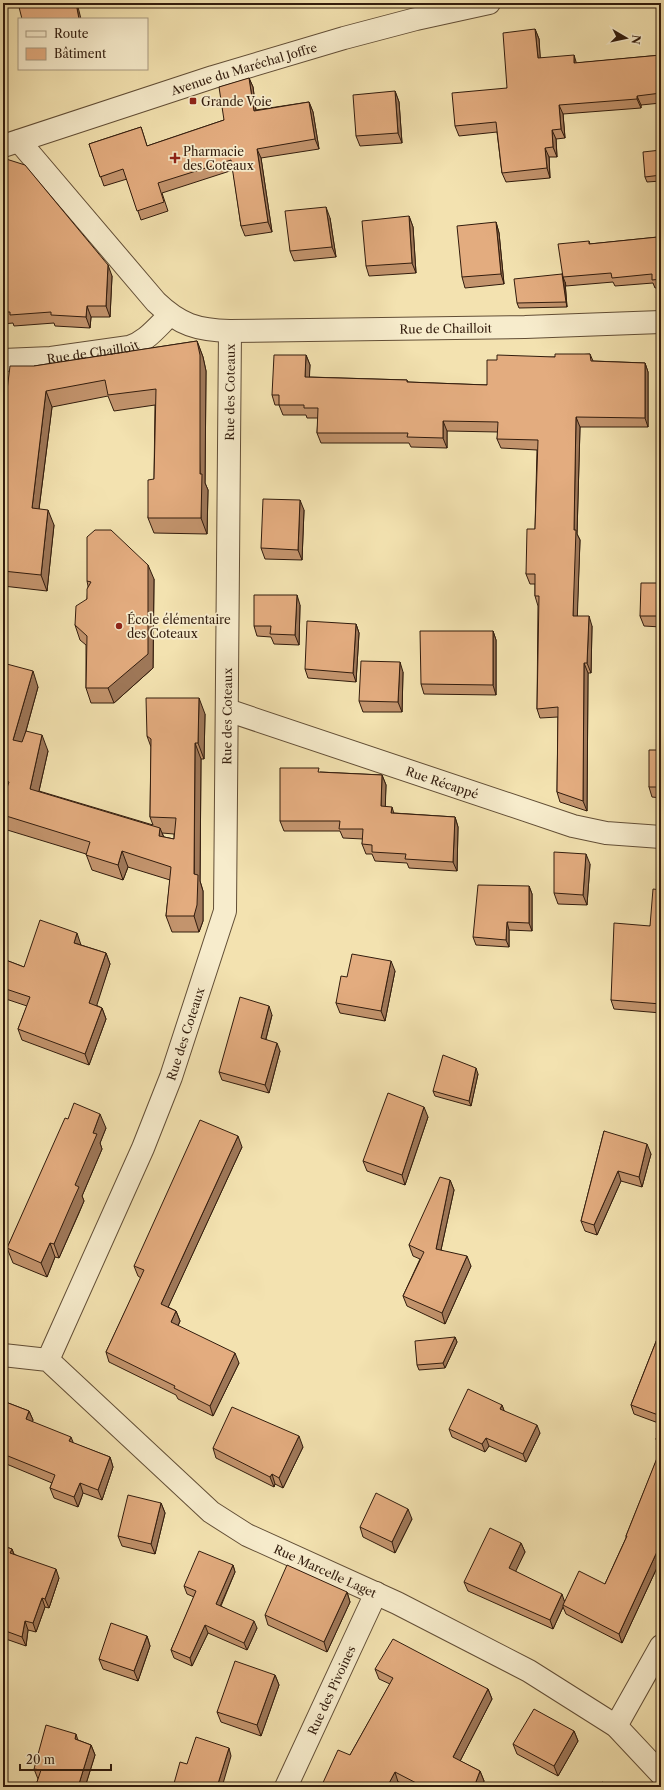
<svg xmlns="http://www.w3.org/2000/svg" width="664" height="1790" font-family="'Libre Caslon Text',serif">
	<style>
		.lines { fill: none; stroke-linecap: round; stroke-linejoin: round }
		.minor-casing { stroke: #624e36; stroke-width: 24 }
		.minor { stroke: #f7eccc; stroke-width: 22 }
		.wall { fill: #c3946d; stroke: #321c0d; fill-rule: evenodd }
		.shaded-wall { fill: #9f7859; stroke: #321c0d }
		.building { fill: #e3ac7f; stroke: #321c0d }
		.poi-dot { fill: #8f2418; stroke: #f7eccc; stroke-width: 1.5 }
		.labels { text-anchor: middle; dominant-baseline: central; stroke-width: 3.5; stroke-linejoin: round; paint-order: stroke }
		.street-label { font-size: 12px; fill: #321c0d; stroke: #f7eccc }
		.poi-label { font-size: 12px; fill: #321c0d; stroke: #f7eccc; text-anchor: start }
	</style>
	<rect width="100%" height="100%" fill="#f3e2b0"/>
	<filter id="stains"><feTurbulence type="fractalNoise" baseFrequency=".005" numOctaves="4"/><feColorMatrix values="0 0 0 0 .2 0 0 0 0 .09 0 0 0 0 .02 0 0 0 .5 -.17"/></filter>
	<radialGradient id="worn" r=".72"><stop offset=".6" stop-color="#630" stop-opacity="0"/><stop offset="1" stop-color="#630" stop-opacity=".3"/></radialGradient>
	<g class="lines">
		<defs>
			<g id="minor">
				<path id="s1" d="M19,141L156,302C180,325 197,330 230,331L525,327L661,322"/>
				<path id="s2" d="M3,146L213,77L344,38L416,19L489,3"/>
				<path id="s3" d="M3,360L51,358L129,347C146,342 157,327 170,315"/>
				<path id="s4" d="M227,710L573,826L606,833L661,837"/>
				<path id="s5" d="M3,1355L48,1360L211,1512L247,1535L397,1603L529,1671L616,1726L661,1774"/>
				<path id="s6" d="M48,1360L143,1148L171,1077L225,911L230,331"/>
				<path d="M616,1726L661,1646"/>
				<path id="s7" d="M286,1787L376,1593"/>
			</g>
		</defs>
		<use href="#minor" class="minor-casing"/>
		<use href="#minor" class="minor"/>
	</g>
	<path class="wall" d="M535,29L539,39L540,58L577,63L661,55V103L641,105V108L563,114L565,138L556,139L557,157H549L550,178L506,182L502,173L497,132L459,136L455,126L507,88Z
		M249,78L253,87L256,110L309,102L313,112L319,149L261,158L272,232L245,236L241,226L233,170L162,193L168,211L141,220L127,179L104,186L89,144L141,127L147,146L224,120Z
		M395,91L399,102L402,143L360,146L356,136Z
		M661,150V181L647,182L645,177Z
		M3,158L112,276L110,317H91L90,328L55,326L54,323L14,326L13,323L3,324Z
		M409,216L413,227L416,273L369,276L366,266Z
		M330,218L336,257L294,261L290,251Z
		M496,222L499,233L504,284L465,288L462,277Z
		M661,231V287L655,288L653,283L615,286L613,282L566,286L565,282L567,307L519,308L517,303L562,274L589,241L590,244L658,237Z
		M197,341L203,357L206,371L205,483L208,490L207,534L154,533L148,518L154,479L155,405L114,411L108,396L52,407L39,509L54,525L47,591L3,586V407H5L34,366Z
		M590,354L593,361L645,363L648,372V427H580L577,534L580,540L577,616L592,626L591,673H588L587,811L560,802L557,792L558,717L540,718L537,709L538,606L535,596V584H530L526,574L535,529L537,450L501,448L497,439L498,432L447,431V448L411,447L409,443H321L317,433L318,418H307L306,415H283L279,405H275L272,395L306,355L310,365L309,377L407,380L408,382L487,385L497,360L555,357Z
		M304,510L302,560L265,559L261,548Z
		M154,579L153,668L114,703H91L86,688V645L80,640L75,625L87,599L88,586L87,581Z
		M661,583V627L644,626L640,616Z
		M300,605L299,645L274,644L271,637L257,636L254,626Z
		M356,624L359,633L356,682L308,678L305,669Z
		M493,631L496,640V695L424,694L421,684Z
		M3,663L38,687L26,731L48,751L39,791L153,825L150,817L151,747L147,736L205,714L204,759H201L200,881L203,891V921L199,932H172L166,916L170,880L128,867L123,880L92,870L86,854L4,829L3,827V799L4,795L3,794ZM162,833L174,834V839L164,837Z
		M403,672L402,712H363L359,701Z
		M661,750V798L652,797L649,787Z
		M320,772L382,775L386,785L385,807L394,813L455,817L458,827L457,871L409,868L407,863L375,861L372,854H366L362,844L363,839L343,838L340,831H284L280,821Z
		M590,864L587,905L558,904L554,893Z
		M529,886L532,894V931L509,930V947L476,945L473,937Z
		M661,890V1013L614,1009L611,1000L650,926Z
		M81,945L106,953L110,964L96,1005L102,1008L106,1019L89,1065L22,1040L18,1029L27,1006L3,998V959L24,967Z
		M395,971L385,1021L340,1013L336,1003L347,977Z
		M272,1015L266,1039L280,1051L269,1093L222,1080L219,1072Z
		M478,1074L471,1106L435,1096L433,1091Z
		M428,1117L405,1185L367,1171L363,1161Z
		M68,1119L106,1128L100,1143L102,1149L82,1196L84,1201L79,1213L59,1258L55,1257L47,1277L13,1263L7,1248Z
		M604,1131L651,1154L642,1187L621,1181L597,1235L585,1231L581,1221Z
		M242,1147L168,1307L176,1311L180,1321L178,1326L239,1363L213,1416L178,1399L176,1395L109,1362L106,1352L141,1278L138,1276L134,1266Z
		M450,1180L454,1190L441,1250L471,1266L445,1324L407,1306L403,1296L420,1259L413,1256L409,1245Z
		M661,1329V1424L634,1414L631,1405Z
		M455,1337L457,1342L445,1368L419,1370L417,1365Z
		M3,1401L29,1411L33,1420L32,1422L73,1443L110,1457L113,1467L102,1500L83,1493L78,1507L54,1498L50,1488L52,1483L4,1463L3,1461Z
		M502,1405L504,1411L540,1433L526,1462L489,1446L485,1452L452,1437L449,1429Z
		M661,1428V1559L622,1643L566,1614L563,1607L553,1629L468,1591L464,1582L521,1543L525,1552L515,1571L564,1601L605,1584L626,1538V1536L661,1449L659,1448L656,1439Z
		M303,1447L283,1488L275,1484L274,1487L216,1458L213,1448Z
		M161,1503L165,1513L155,1554L122,1546L118,1536Z
		M412,1519L395,1553L363,1537L360,1527Z
		M3,1546L12,1549L14,1554L59,1578L49,1608L45,1607L36,1632L28,1630L26,1646L3,1638Z
		M233,1565L235,1572L221,1606L257,1628L247,1650L208,1633L192,1666L174,1658L171,1650L194,1597L187,1594L184,1586Z
		M347,1592L350,1602L327,1652L268,1625L265,1615Z
		M147,1636L150,1646L138,1681L103,1669L99,1659Z
		M375,1669L488,1689L492,1699L460,1761L480,1771L484,1781L482,1787H408L350,1755L390,1684L379,1679Z
		M275,1675L279,1685L261,1736L221,1722L217,1712Z
		M574,1731L578,1741L558,1776L517,1754L513,1744Z
		M78,1740L91,1745L95,1755L85,1787H37L36,1785L38,1779L34,1769Z"/>
	<path class="shaded-wall" d="M76,3H77L81,19H79Z
		M535,29L539,39L541,68L538,58Z
		M574,55L577,65L574,63Z
		M249,78L253,87L257,120L254,111Z
		M395,91L399,102L402,143L398,133Z
		M637,96L641,105V108L637,99Z
		M309,102L313,112L319,149L315,139Z
		M559,105L563,114L565,138L561,129Z
		M552,130L556,139L557,157L553,147Z
		M545,148L549,157L550,178L547,168Z
		M257,149L261,158L272,232L268,222Z
		M326,207L330,218L336,257L332,247Z
		M409,216L413,227L416,273L412,263Z
		M496,222L499,233L504,284L501,274Z
		M108,265L112,276L110,317L106,306Z
		M563,277L565,282L567,307L566,302Z
		M87,306L91,317L90,328L86,317Z
		M197,341L203,357L206,371L205,483L208,490L207,534L201,518L200,474Z
		M306,355L310,365L309,387L305,377Z
		M645,363L648,372V427L645,418Z
		M46,391L52,407L37,524L32,508Z
		M576,417L580,427L577,534L580,540L577,626L573,616L574,530Z
		M443,421L447,431V448L443,438Z
		M300,500L304,510L302,560L298,550Z
		M48,510L54,525L47,591L41,575Z
		M148,565L154,579L153,668L114,703L108,688Z
		M297,595L300,605L299,645L295,635Z
		M589,616L592,626L591,673L587,663Z
		M356,624L359,633L356,682L353,673Z
		M493,631L496,640V695L493,685Z
		M400,662L403,672L402,712L398,702Z
		M584,663L588,673L587,811L583,801Z
		M33,671L38,687L19,756L13,740Z
		M199,698L205,714L204,759L198,743Z
		M42,735L48,751L36,804L30,789Z
		M195,743L201,759L200,881L203,891V921L199,932L194,916Z
		M382,775L386,785L385,816L381,806Z
		M392,807L395,817L391,813Z
		M455,817L458,827L457,871L453,862Z
		M160,828L166,843L159,836Z
		M122,851L128,867L123,880L118,865Z
		M586,854L590,864L587,905L583,895Z
		M529,886L532,894V931L529,923Z
		M507,922L509,930V947L506,940Z
		M77,933L81,945L74,943Z
		M106,953L110,964L94,1014L89,1003Z
		M391,961L395,971L385,1021L381,1011Z
		M269,1006L272,1015L264,1046L261,1038Z
		M102,1008L106,1019L89,1065L85,1054Z
		M277,1043L280,1051L269,1093L265,1085Z
		M476,1068L478,1074L471,1106L469,1101Z
		M424,1107L428,1117L405,1185L402,1175Z
		M100,1114L106,1128L100,1143L102,1149L82,1196L84,1201L59,1258L54,1244L93,1133Z
		M238,1136L242,1147L165,1314L161,1304Z
		M647,1144L651,1154L642,1187L639,1177Z
		M618,1171L621,1181L597,1235L594,1225Z
		M450,1180L454,1190L439,1259L436,1249Z
		M50,1243L55,1257L47,1277L41,1263Z
		M467,1256L471,1266L445,1324L442,1313Z
		M176,1311L180,1321L175,1332L171,1322Z
		M455,1337L457,1342L445,1368L443,1363Z
		M235,1353L239,1363L213,1416L210,1406Z
		M502,1405L505,1413L500,1409Z
		M29,1411L33,1420L30,1429L26,1419Z
		M537,1425L540,1433L526,1462L523,1454Z
		M299,1436L303,1447L283,1488L279,1478Z
		M71,1437L75,1447L69,1441Z
		M486,1438L489,1446L485,1452L482,1444Z
		M110,1457L113,1467L102,1500L98,1490Z
		M272,1474L275,1484L274,1487L270,1477Z
		M80,1483L83,1493L78,1507L74,1497Z
		M161,1503L165,1513L155,1554L151,1544Z
		M408,1509L412,1519L395,1553L392,1542Z
		M521,1543L525,1552L513,1577L509,1568Z
		M661,1543V1559L622,1643L619,1634Z
		M12,1549L15,1558L10,1553Z
		M233,1565L235,1572L218,1611L216,1604Z
		M56,1569L59,1578L49,1608L45,1599Z
		M347,1592L350,1602L327,1652L324,1642Z
		M562,1594L565,1603L563,1605V1607L553,1629L550,1620Z
		M42,1598L45,1607L36,1632L33,1623Z
		M25,1621L28,1630L26,1646L22,1637Z
		M254,1621L257,1628L247,1650L244,1643Z
		M205,1625L208,1633L192,1666L190,1658Z
		M147,1636L150,1646L138,1681L134,1671Z
		M275,1675L279,1685L261,1736L257,1725Z
		M488,1689L492,1699L457,1767L453,1757Z
		M574,1731L578,1741L558,1776L554,1766Z
		M76,1734L79,1744L75,1739Z
		M91,1745L95,1755L85,1787H78Z
		M229,1748L231,1756L222,1787H217Z
		M480,1771L484,1781L482,1787H474Z
		M395,1772L398,1782L396,1787H387Z"/>
	<path class="building" d="M18,3H76L79,19H22Z
		M535,29L538,58L574,55V63L661,55V93L637,96V99L559,105L561,129L552,130L553,147L545,148L547,168L502,173L496,122L455,126L452,93L507,88L503,33Z
		M249,78L254,111L309,102L315,139L257,149L268,222L241,226L231,160L158,183L164,202L137,211L123,169L100,177L89,144L141,127L147,146L224,120L219,87Z
		M395,91L398,133L356,136L353,95Z
		M661,150V175L645,177L643,152Z
		M3,158L25,165L108,265L106,306H87L86,317L51,315V312L10,315V312H3Z
		M326,207L332,247L290,251L285,211Z
		M409,216L412,263L366,266L362,221Z
		M496,222L501,274L462,277L457,226Z
		M661,231V279L652,280V274L612,278L611,273L563,277L558,244L589,241V244L658,237V232Z
		M562,274L566,302L517,303L514,279Z
		M197,341L200,355V474H202L201,518H148V480L154,479L156,389L108,395L105,380L46,391L32,508L48,510L41,575L3,571V407H5L10,366H34Z
		M555,354H590L591,361L645,363V418L576,417L574,530H576L573,616H589L587,663H584L583,801L557,792L558,707L537,709L539,596H535V574H526L527,529H535L538,440L497,439L498,422L443,421V438L407,437L408,433H317L318,408H304V405H279V395H272L274,355H306L305,377L407,380V382L487,385V360H497V355L555,357Z
		M263,499L300,500L298,550L261,548Z
		M95,530H111L148,565V654L108,688H86L87,636L75,625L76,606L87,599V589L91,582L87,581V537Z
		M641,583H661V616H640Z
		M254,595H297L295,635L270,634L271,626H254Z
		M307,621L356,624L353,673L305,669Z
		M420,631H493V685L421,684Z
		M361,661L400,662L398,702L359,701Z
		M3,663L33,671L13,740L22,742L26,731L42,735L30,789L160,828L159,836L174,839L176,818L150,817L151,739L147,736L146,698H199L198,743H195L194,874L198,875L197,905L194,916H166L171,867L122,851L118,865L86,855L90,842L3,815V799L9,782L3,780Z
		M649,750H661V787H649Z
		M280,768H319L318,772L382,775L381,806L392,807L391,813L455,817L453,862L405,859L406,854L372,852V845L362,844L363,829H339L340,821H280Z
		M554,852L586,854L583,895L554,893Z
		M478,885L529,886V923L507,922L506,940L473,937Z
		M653,889L661,890V1004L611,1000L614,923L650,926Z
		M40,920L77,933L74,943L106,953L89,1003L102,1008L85,1054L18,1029L30,997L3,988V959L24,967Z
		M352,954L391,961L381,1011L336,1003L341,976L347,977Z
		M240,997L269,1006L261,1038L277,1043L265,1085L219,1072Z
		M443,1055L476,1068L469,1101L433,1091Z
		M388,1093L424,1107L402,1175L363,1161Z
		M74,1103L100,1114L93,1133L97,1134L75,1185L79,1187L74,1198L54,1244L50,1243L41,1263L7,1248L65,1118L68,1119Z
		M200,1120L238,1136L161,1304L176,1311L171,1322L235,1353L210,1406L174,1388L175,1386L106,1352L144,1270L134,1266Z
		M604,1131L647,1144L639,1177L618,1171L594,1225L581,1221Z
		M440,1177L450,1180L436,1249L467,1256L442,1313L403,1296L424,1252L409,1245Z
		M661,1329V1416L631,1405Z
		M455,1337L443,1363L417,1365L415,1341Z
		M468,1389L502,1405L500,1409L537,1425L523,1454L486,1438L482,1444L449,1429Z
		M3,1401L29,1411L26,1419L71,1437L69,1441L110,1457L98,1490L80,1483L74,1497L50,1488L55,1475L3,1454Z
		M232,1407L299,1436L279,1478L272,1474L270,1477L213,1448Z
		M661,1428V1441L656,1439Z
		M661,1448V1543L619,1634L563,1605L579,1571L605,1584L627,1536H626Z
		M376,1493L408,1509L392,1542L360,1527Z
		M128,1495L161,1503L151,1544L118,1536Z
		M490,1528L521,1543L509,1568L562,1594L550,1620L464,1582Z
		M3,1546L12,1549L10,1553L56,1569L45,1599L42,1598L33,1623L25,1621L22,1637L3,1630Z
		M199,1551L233,1565L216,1604L254,1621L244,1643L205,1625L190,1658L171,1650L196,1591L184,1586Z
		M287,1565L347,1592L324,1642L265,1615Z
		M111,1623L147,1636L134,1671L99,1659Z
		M393,1639L488,1689L453,1757L480,1771L474,1787H424L395,1772L387,1787H321L338,1750L350,1755L393,1678L375,1669Z
		M235,1661L275,1675L257,1725L217,1712Z
		M534,1709L574,1731L554,1766L513,1744Z
		M46,1725L76,1734L75,1739L91,1745L78,1787H42V1786L36,1785L41,1770L34,1769Z
		M196,1737L229,1748L217,1787H173L180,1762L187,1764Z
		M602,1782L612,1787H599Z"/>
	<g class="poi-dot">
		<rect x="189" y="97" width="8" height="8" rx="2"/>
		<path d="M173 152h4v4h4v4h-4v4h-4v-4h-4v-4h4z"/>
		<circle cx="119" cy="626" r="4"/>
	</g>
	<g class="labels">
		<g class="street-label">
			<text stroke="none"><textPath href="#s2" startOffset="253">Avenue du Maréchal Joffre</textPath></text>
			<text stroke="none"><textPath href="#s1" startOffset="509">Rue de Chailloit</textPath></text>
			<text stroke="none"><textPath href="#s3" startOffset="90">Rue de Chailloit</textPath></text>
			<text stroke="none"><textPath href="#s6" startOffset="1002">Rue des Coteaux</textPath></text>
			<text stroke="none"><textPath href="#s6" startOffset="678">Rue des Coteaux</textPath></text>
			<text stroke="none"><textPath href="#s4" startOffset="227">Rue Récappé</textPath></text>
			<text stroke="none"><textPath href="#s6" startOffset="354">Rue des Coteaux</textPath></text>
			<text stroke="none"><textPath href="#s5" startOffset="397">Rue Marcelle Laget</textPath></text>
			<text stroke="none"><textPath href="#s7" startOffset="107">Rue des Pivoines</textPath></text>
		</g>
		<g class="poi-label">
			<text x="201" y="101">Grande Voie</text>
			<text x="183" y="151">Pharmacie<tspan x="183" dy="14">des Coteaux</tspan></text>
			<text x="127" y="619">École élémentaire<tspan x="127" dy="14">des Coteaux</tspan></text>
		</g>
	</g>
	<rect width="664" height="1790" fill="none" stroke="#f3e2b0" stroke-width="16"/>
	<rect x="4" y="4" width="656" height="1782" fill="none" stroke="#321c0d" stroke-width="2"/>
	<rect x="8" y="8" width="648" height="1774" fill="none" stroke="#321c0d"/>
	<rect x="18" y="18" width="130" height="52" fill="#f7eccc" stroke="#a89980"/>
	<rect x="26" y="31" width="20" height="6" fill="#f7eccc" stroke="#a89980"/>
	<text x="54" y="38" font-size="12" fill="#321c0d">Route</text>
	<rect x="26" y="48" width="20" height="12" fill="#e3ac7f" stroke="#a89980"/>
	<text x="54" y="58" font-size="12" fill="#321c0d">Bâtiment</text>
	<g transform="translate(626 38) rotate(99)" stroke="#f7eccc" stroke-width="3" paint-order="stroke">
	<path d="M0-3L7 15L0 10L-7 15Z" fill="#321c0d"/>
	<text y="-6" font-size="11" font-weight="bold" text-anchor="middle" fill="#321c0d">N</text>
	</g>
	<path d="M20 1764v6h91v-6" fill="none" stroke="#321c0d" stroke-width="2"/>
	<text x="26" y="1764" font-size="12" fill="#321c0d" stroke="#f7eccc" stroke-width="3" paint-order="stroke">20 m</text>
	<rect width="100%" height="100%" filter="url(#stains)"/>
	<rect width="100%" height="100%" fill="url(#worn)"/>
</svg>
